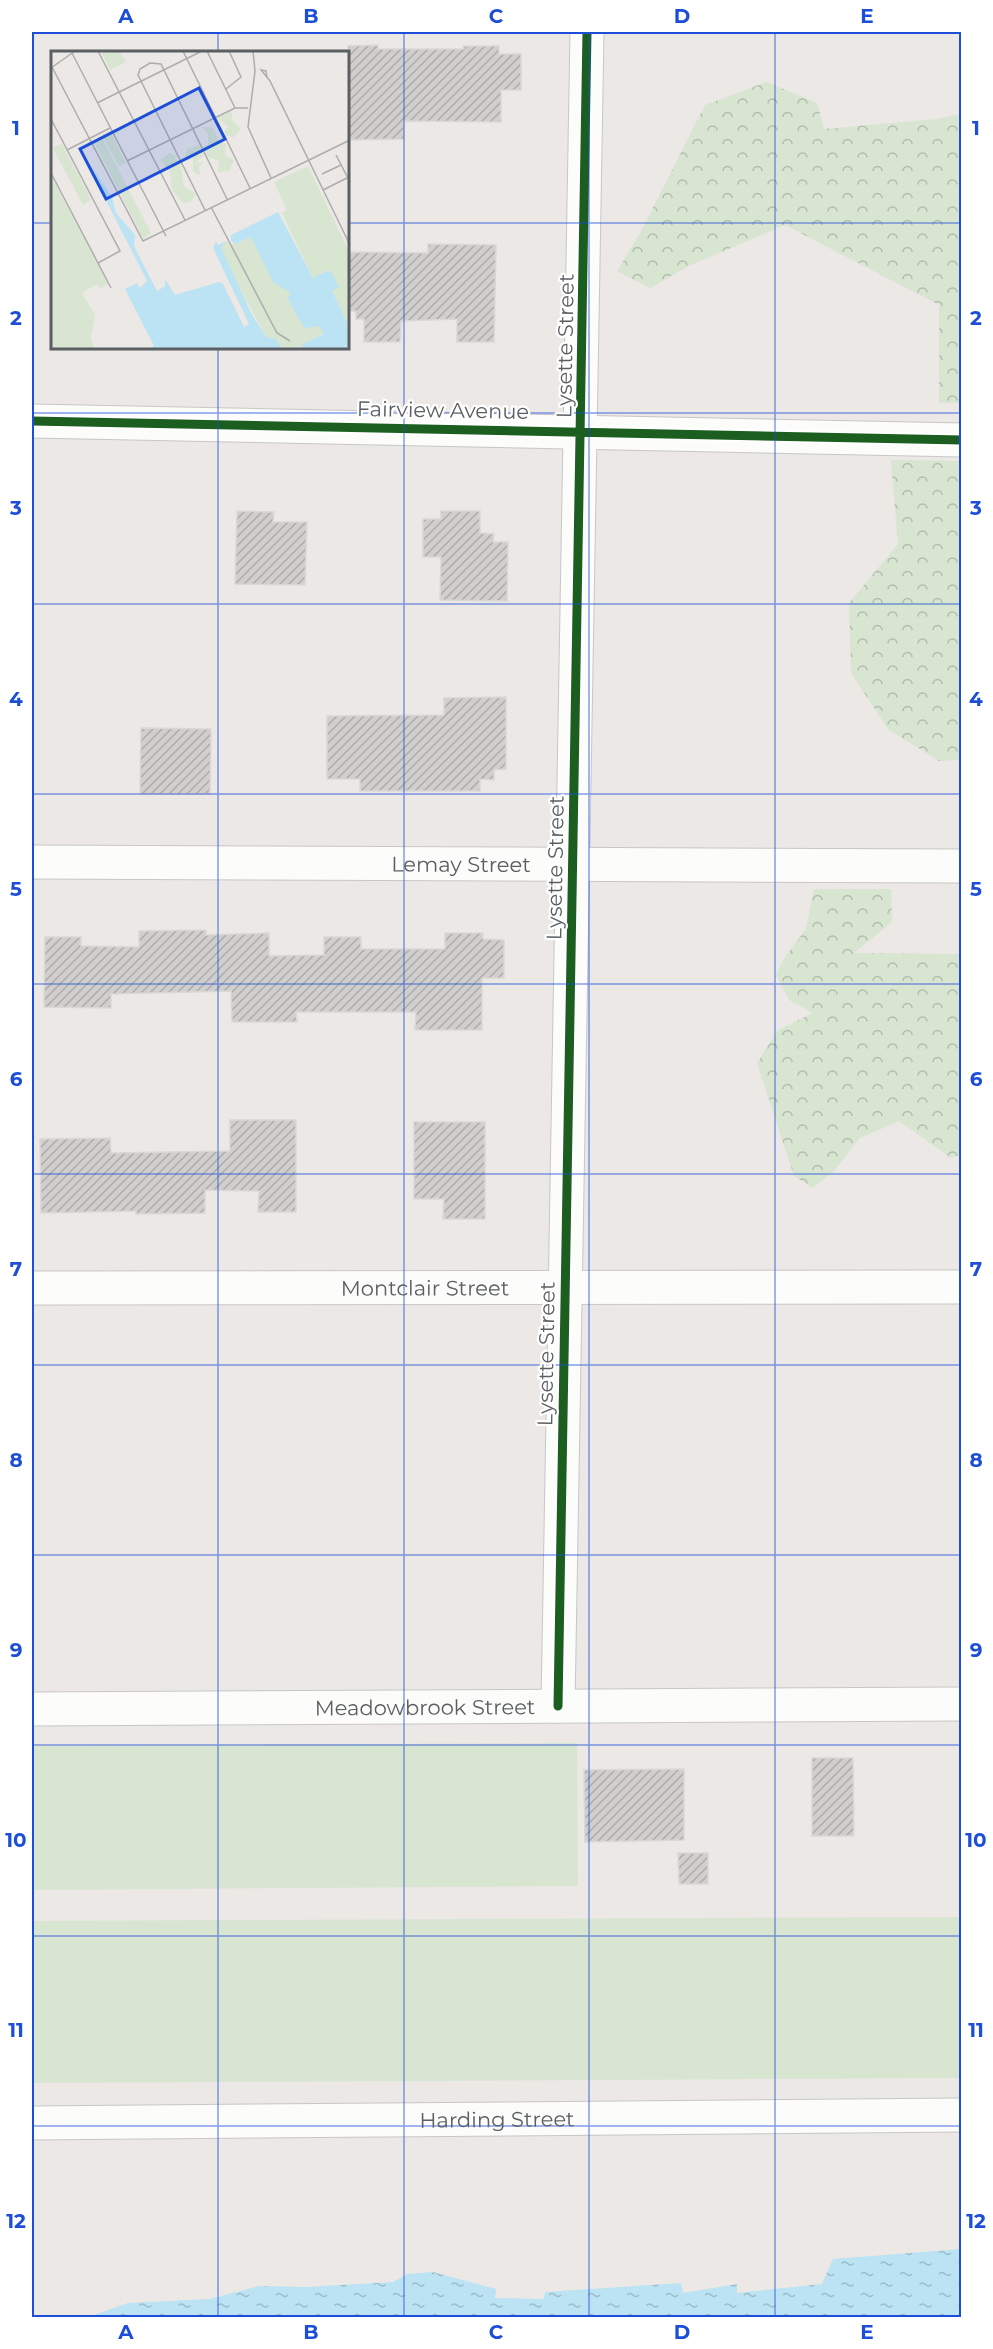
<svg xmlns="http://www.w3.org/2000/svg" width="993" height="2349" font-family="Montserrat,sans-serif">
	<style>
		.green { fill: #d7e5d1 }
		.forest { fill: url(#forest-crowns) }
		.water { fill: url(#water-ripples) }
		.building { fill: url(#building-hatch); stroke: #dad8d4; stroke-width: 1.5 }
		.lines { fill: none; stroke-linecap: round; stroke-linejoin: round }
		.minor-casing { stroke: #c7c7c7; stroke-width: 35 }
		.minor { stroke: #fcfcfb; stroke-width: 33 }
		.cycleway-casing { stroke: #fff; stroke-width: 13 }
		.cycleway { stroke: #1b5e20; stroke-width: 9 }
		.grid { fill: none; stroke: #1d4ed8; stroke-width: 1.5; stroke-opacity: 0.55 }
		.labels { text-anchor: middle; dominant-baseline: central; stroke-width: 4.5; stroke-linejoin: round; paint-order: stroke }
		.street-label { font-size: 21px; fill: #5b5f62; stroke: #fff }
		.inset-road { fill: none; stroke: #adadad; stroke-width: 1.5 }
		.view { fill: #1d4ed8; fill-opacity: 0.15; stroke: #1d4ed8; stroke-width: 3 }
		.inset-edge { fill: none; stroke: #5b5f62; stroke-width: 3 }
		.neatline { fill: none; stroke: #1d4ed8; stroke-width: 2 }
		.grid-label { font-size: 20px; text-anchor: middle; font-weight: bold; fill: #1d4ed8 }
	</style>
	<defs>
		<pattern id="forest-crowns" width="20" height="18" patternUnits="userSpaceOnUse" patternTransform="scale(1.5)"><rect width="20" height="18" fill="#d7e5d1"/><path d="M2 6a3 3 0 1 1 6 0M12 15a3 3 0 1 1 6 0" fill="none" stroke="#b1bdad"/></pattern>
		<pattern id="water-ripples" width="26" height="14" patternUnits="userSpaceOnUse" patternTransform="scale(1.5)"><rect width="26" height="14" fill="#bbe3f3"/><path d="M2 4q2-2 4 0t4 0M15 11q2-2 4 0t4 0" fill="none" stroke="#9bbbc8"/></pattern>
		<pattern id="building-hatch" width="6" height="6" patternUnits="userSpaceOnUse" patternTransform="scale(1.5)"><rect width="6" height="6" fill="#d1cfce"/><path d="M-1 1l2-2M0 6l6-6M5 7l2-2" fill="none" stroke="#adabab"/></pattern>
	</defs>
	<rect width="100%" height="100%" fill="#ebe8e5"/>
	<path class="green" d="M577,1743L578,1886L32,1890V1746Z
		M961,1917V2078L32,2083V1921Z"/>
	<path class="forest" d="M767,82L817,103L824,129L937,119L961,114V403H939V305L785,225L691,265L650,288L617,271L639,235L705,105Z
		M891,460L961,461V760L939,761L888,729L851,673L849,603L898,544Z
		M814,889H891L892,922L854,953L961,954V1155L951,1158L899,1121L860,1138L833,1172L813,1188L794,1176L757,1063L778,1030L813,1013L789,1000L776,975L785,957L806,929Z"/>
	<path class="water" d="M961,2249V2317H88L128,2303L210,2299L259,2286L306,2287L393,2282L407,2274L433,2272L496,2289L495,2298L544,2299L545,2292L681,2283L683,2293L737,2284V2293L822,2284L833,2259Z"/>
	<path class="building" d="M378,45V49H464L463,46H499V54H521V90H501V122L404,121V139L348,140V46Z
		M428,244L496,245L494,342H457V319L401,321L400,342H364V319H356V311H348V252L428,253Z
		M237,511L274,512L273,522H307L305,585L235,584Z
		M441,511H480V533L494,534L493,542H508L507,601L440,600L441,557H423V519H441Z
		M506,697V769L494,770V780L480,779V791H360V779H327V716L444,715V698Z
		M141,728L211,729L210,794H140Z
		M206,930V935L269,933V956L324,955V937H361V949H445V933H483V939L504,940V978H482V1030H415L416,1012H296L297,1022H232L231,991L111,994V1008L44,1007L45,937H81V946L139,947V931Z
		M230,1120H296V1212H258L259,1191L205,1190V1213L136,1214V1211L41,1213L40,1139L110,1138L111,1153L230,1151Z
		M414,1122H485V1219H443L444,1199H414Z
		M812,1758H853L854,1836H812Z
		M684,1769V1840L585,1842L584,1770Z
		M678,1853H708V1884H679Z"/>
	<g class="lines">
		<defs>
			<g id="minor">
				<path d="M32,421L962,440"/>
				<path id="s1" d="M32,862L962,866"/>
				<path id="s2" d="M32,1288L962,1287"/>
				<path d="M558,1706L587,32"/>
				<path id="s3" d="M32,1709L962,1704"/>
				<path id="s4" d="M32,2123L962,2115"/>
			</g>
		</defs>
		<use href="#minor" class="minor-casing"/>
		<use href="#minor" class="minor"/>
		<defs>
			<path id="cycleway" d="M32,421L962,440
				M558,1706L587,32"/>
		</defs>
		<use href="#cycleway" class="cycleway-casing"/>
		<use href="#cycleway" class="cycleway"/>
	</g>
	<path class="grid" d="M218,32V52M404,32V2318M589,32V2318M775,32V2318M32,223H52M348,223H962M218,348V2318M32,413H962M32,604H962M32,794H962M32,984H962M32,1174H962M32,1365H962M32,1555H962M32,1745H962M32,1936H962M32,2126H962"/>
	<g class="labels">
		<g class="street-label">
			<text transform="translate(565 346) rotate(-89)">Lysette Street</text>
			<text transform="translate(443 410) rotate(1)">Fairview Avenue</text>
			<text stroke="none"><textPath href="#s1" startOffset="429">Lemay Street</textPath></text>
			<text transform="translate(555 868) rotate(-89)">Lysette Street</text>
			<text stroke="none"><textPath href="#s2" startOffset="393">Montclair Street</textPath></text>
			<text transform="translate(546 1354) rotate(-89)">Lysette Street</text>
			<text stroke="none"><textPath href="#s3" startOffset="393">Meadowbrook Street</textPath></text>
			<text stroke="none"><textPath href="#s4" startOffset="465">Harding Street</textPath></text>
		</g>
	</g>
	<g transform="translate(51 51)">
		<rect width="298" height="298" fill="#ebe8e5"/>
		<path d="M69,0L75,11L59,19L51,2ZM59,80L75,112L68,115L51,84ZM50,85L100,182L92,187L42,89ZM11,93L40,149L32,154L2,97ZM257,115L298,201V276L281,240L279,219L262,227L231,162L236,159L223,131ZM0,125L57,233L49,238L46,233L31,242L44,264L40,287L43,298H0ZM200,186L222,230L240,241L253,277L269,274L273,282L252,293V298H231L225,288L215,286L185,230L169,196L175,190L181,194Z" fill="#d7e5d1"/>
		<path d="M180,60L182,70L190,78L183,86L175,85L173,80L178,76L167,68ZM151,76H161L169,91L175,93L174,104L183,109L178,120L167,121L168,110L157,106L152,95L157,93V83ZM148,94L153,104L144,112L153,111L148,116L149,124L142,121V107L137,109L134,105L136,98ZM119,102L126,106H123L130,114L133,136L145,142L140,151L132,152L121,139L119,120L109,109Z" fill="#d7e5d1"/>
		<path d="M31,102L61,146L65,162L84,184L83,195L106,240L114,235V228L124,244L168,231L172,233L193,276L198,273L162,197L165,190L167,194L175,190L170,196L200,262L215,286L225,288L231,298H96L103,295L74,238L86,232L89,237L96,230ZM227,161L262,227L279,219L288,236L281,240L298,276V298H253L251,293L273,283L269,275L253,277L237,248L239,241L222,231L200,186L184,193L180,190V184Z" fill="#bbe3f3"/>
		<path class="inset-road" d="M47,0L134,169M132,0L199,137M156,0L184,57M202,0L204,20L197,76L220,127M21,2L115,185M1,16L92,190L299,89M0,17L24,0M216,26L215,20L210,19L219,30L299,194M175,38L190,26L178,0M46,52L151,0M0,68L69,200L47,212M16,99L59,77M285,104L299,131M76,110L184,57H197M0,122L60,237M271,123L290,114M272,139L296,127M160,156L226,282L239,290M154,159L87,24L89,18L99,12L110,13L176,148"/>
		<path class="view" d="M148,37L174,88L55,148L29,98Z"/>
		<rect width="298" height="298" class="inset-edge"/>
	</g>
	<rect width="993" height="2349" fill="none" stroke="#ffffff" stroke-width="66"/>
	<rect x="33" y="33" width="927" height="2283" class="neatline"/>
	<g class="grid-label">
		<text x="126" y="23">A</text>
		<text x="311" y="23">B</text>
		<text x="496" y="23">C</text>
		<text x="682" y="23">D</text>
		<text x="867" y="23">E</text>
		<text x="16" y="135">1</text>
		<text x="976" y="135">1</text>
		<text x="16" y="325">2</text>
		<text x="976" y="325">2</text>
		<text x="16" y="515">3</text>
		<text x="976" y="515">3</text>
		<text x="16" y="706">4</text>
		<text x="976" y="706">4</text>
		<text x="16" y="896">5</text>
		<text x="976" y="896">5</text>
		<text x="16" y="1086">6</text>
		<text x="976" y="1086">6</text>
		<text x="16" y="1276">7</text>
		<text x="976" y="1276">7</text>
		<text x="16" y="1467">8</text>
		<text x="976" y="1467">8</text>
		<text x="16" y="1657">9</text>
		<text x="976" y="1657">9</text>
		<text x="16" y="1847">10</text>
		<text x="976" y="1847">10</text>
		<text x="16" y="2037">11</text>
		<text x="976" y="2037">11</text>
		<text x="16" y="2228">12</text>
		<text x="976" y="2228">12</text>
		<text x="126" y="2339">A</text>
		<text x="311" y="2339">B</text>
		<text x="496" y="2339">C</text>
		<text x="682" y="2339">D</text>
		<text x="867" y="2339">E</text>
	</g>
</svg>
